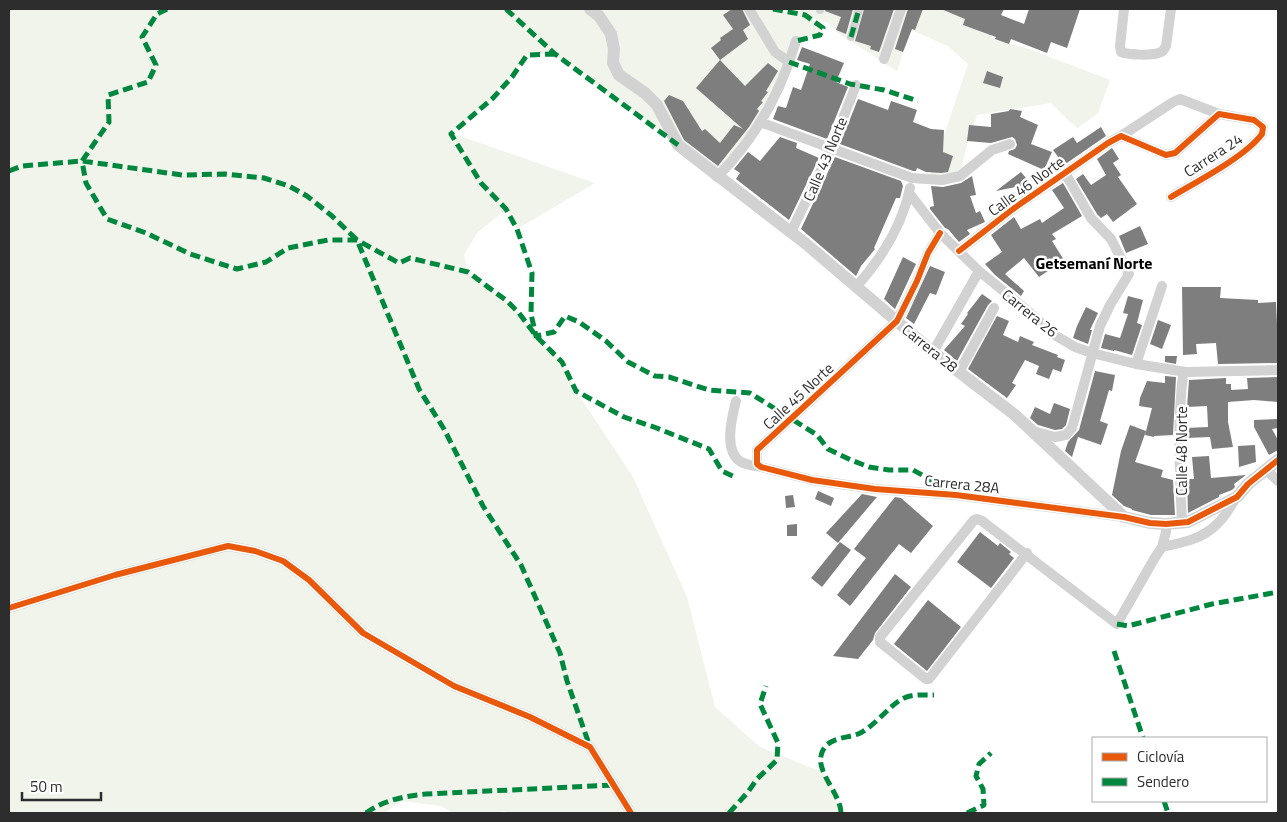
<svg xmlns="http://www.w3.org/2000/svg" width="1287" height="822" font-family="'Titillium Web',sans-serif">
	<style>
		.green { fill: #f0f4eb }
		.building { fill: #7e7e7e }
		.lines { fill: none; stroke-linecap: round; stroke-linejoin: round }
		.pedestrian { stroke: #d2d2d2; stroke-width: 8 }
		.minor { stroke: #d2d2d2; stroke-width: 10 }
		.tertiary { stroke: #d2d2d2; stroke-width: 12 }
		.quiet { stroke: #00873e; stroke-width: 5; stroke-dasharray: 10 5; stroke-linecap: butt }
		.cycleway-casing { stroke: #fff; stroke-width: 9 }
		.cycleway { stroke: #e8590c; stroke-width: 6 }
		.labels { text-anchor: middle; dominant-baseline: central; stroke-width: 5; stroke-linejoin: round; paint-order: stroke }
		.street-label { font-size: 15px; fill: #2d2d2d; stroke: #fff }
		.neighbourhood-label { font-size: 16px; font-weight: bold; fill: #000; stroke: #fff }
	</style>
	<rect width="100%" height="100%" fill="#fff"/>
	<path class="green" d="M9,9H978L992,38L1029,49L1110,80L1098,113L1078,128L1070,122L1051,103L977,115L965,152L960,176L929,180L968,64L948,46L911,30L897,71L839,34L828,23L808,16L823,28L820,35L796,41L777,92L717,177L678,145L554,54L527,55L512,77L493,98L451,133L595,183L517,229L506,209L477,233L464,255L468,272L507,301L519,313L536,336L562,362L576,391L633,477L687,597L715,707L760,747L824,773L835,794L841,813H511L503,811L494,813H453L441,806L402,801L384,813H9Z"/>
	<path class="building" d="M732,9H742L750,25L743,30L748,39L720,60L711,48L721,40L720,38L733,29L723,15Z
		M826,9H853L846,34L836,30L841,17L825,11Z
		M864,9H894L879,52L870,49L871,46L855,41Z
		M908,9H923L915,30L912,29L903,52L895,49Z
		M941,9H1004L1001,15L1024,24L1029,9H1080L1067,48L1051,42L1047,53L1011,39L1009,44L995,39L996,37L963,25L965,19Z
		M802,47L844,63L836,82L848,87L827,139L773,119L778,106L786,108L793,87L801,90L810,64L797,60Z
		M720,60L745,86L768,63L778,71L766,91L768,92L761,101L763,102L757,109L759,111L749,127L718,166L684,140L664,101L669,95L683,101L702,131L705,129L720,143L734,125L743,129L696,88Z
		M987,71L1003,77L1000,88L983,83Z
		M858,99L888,110L891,101L900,104L917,110L913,122L931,129L944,130L943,152L953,156L948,172L941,173L926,172L917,168L916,171H913L840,144Z
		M1010,109L1022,111L1020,117L1038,125L1031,144L1052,152L1044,170L1008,154L1009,151L1015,149L1017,145L1015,139L1012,137L991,143L967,141L969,125L991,127V114L1009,111Z
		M1101,127L1106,136L1064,165L1053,150L1073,137L1077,143Z
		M780,137L797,143L796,148L819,158L789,220L736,179L740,173L734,169L748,152L760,161Z
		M1112,148L1119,159L1113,163L1121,175L1118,177L1137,204L1113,222L1107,214L1101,218L1097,214L1076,179L1083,174L1091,185L1106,175L1097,159Z
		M835,157L901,181L903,186L900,198H896L874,248L875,249L861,266L856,276L801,229Z
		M1021,172L1031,184L996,191Z
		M972,176L976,195L970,196L976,213L980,211L985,222L967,230L970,234L959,242L948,229L945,228L930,209V207L934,206L931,186L943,187L961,183Z
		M1063,183L1082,216L1052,234L1056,239L1052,241L1064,260L1039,277L1024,258L1005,274L1024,291L1021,296L995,275L985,264L1002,252L991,235L1014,217L1021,229L1040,219L1042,223L1064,208L1052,190Z
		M1140,226L1148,244L1126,253L1119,236Z
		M903,257L916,264L895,309L884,299Z
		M930,266L945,272L936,295L930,293L914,324L906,318Z
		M1182,287H1221L1220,298L1258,300V303L1276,302L1277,324H1278V363L1218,364L1216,343L1196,344L1197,354L1183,355Z
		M982,294L992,301L988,305L957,361L944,350L965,326L961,324L968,314L967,313Z
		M1128,296L1143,300L1137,323L1142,325L1132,355L1114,350V351L1101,348L1105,334L1120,338L1128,314L1123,313Z
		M1086,307L1098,313L1090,330H1092L1088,344L1073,338L1077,326Z
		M997,316L1009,321L1003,335L1018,342L1020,336L1034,342L1032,345L1058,355L1057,357L1065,360L1061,372L1053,369L1049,379L1036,374L1039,366L1025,360L1012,383L1016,385L1007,398L968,369Z
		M1158,320L1171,325L1162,349L1150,344Z
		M1165,356H1177L1176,364L1165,362Z
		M1095,371L1115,375L1112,391L1109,390L1100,421L1108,424L1101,445L1078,437L1072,457L1065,451L1068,442L1079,430Z
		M1165,376L1176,377L1173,435L1154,436V437L1145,435L1152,408L1139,406L1140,398L1147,381L1165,383Z
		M1278,377V402L1254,400L1228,402V422L1233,447L1212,449L1210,437L1186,438V428L1208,427L1207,406L1187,407L1189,380L1226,378V384H1231V390L1248,389L1247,378Z
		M1054,403L1070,409L1066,425L1062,429L1055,430L1038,425L1030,418L1035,407L1050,414Z
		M1278,419V428L1272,429L1278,440V450L1269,455L1254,427V420Z
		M1130,425L1146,431L1135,462L1163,470L1161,477L1173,480L1175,515H1151L1132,510V509L1124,506L1112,495L1121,451Z
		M1255,445L1256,462L1239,467L1238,446Z
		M1209,456L1211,478L1246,475L1234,484L1235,487L1232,490L1219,495V497L1188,513L1187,479H1194L1192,457Z
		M818,491L834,498L831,506L815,499Z
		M862,494L877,497L838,543L826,533Z
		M793,495L795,507L786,508L785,496Z
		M895,497L901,498L933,526L911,553L899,544L850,606L837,595L866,558L854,549Z
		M797,524V536H787V525Z
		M980,532L998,546L1000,543L1011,552L1009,554L1014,558L991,588L957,562Z
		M840,542L851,550L822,587L811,578Z
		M895,574L911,587L875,633L873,640L858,659L833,656Z
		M928,600L961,627L927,671L894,644Z"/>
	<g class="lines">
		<path class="pedestrian" d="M820,10V9
			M851,37L859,9"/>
		<path class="minor" d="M749,9L775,52L789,62
			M1124,9L1120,46L1121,52C1129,55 1153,56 1161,52C1164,51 1164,49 1166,46L1171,9
			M884,59L901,9
			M760,122L912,178L942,180L960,176L992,150L1010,144
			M1121,136L1173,102L1180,99L1219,114
			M717,177C755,139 781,92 796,41
			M909,193L940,233L979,271L1029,312L1053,334L1075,347L1092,353L1136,364L1186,372
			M791,232L829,154L856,85
			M940,233L928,253L917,281L897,321L757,450V464L761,467L812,480L875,489L956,495L1124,517
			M959,251L1013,209L1108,143L1121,136L1166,155L1175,153L1219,114L1254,120L1263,127L1262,134C1245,157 1196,182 1171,197
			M856,287C882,258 902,226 910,188
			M933,352L979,271
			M1136,364L1162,286
			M959,372L994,308
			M736,401C732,417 723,451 741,462C747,465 755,466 761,467
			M1033,431L1055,437L1066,435L1072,428L1100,326L1110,305L1129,274L1111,239L1091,218L1065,173
			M1265,469L1278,481
			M1182,523C1180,474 1177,423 1183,375L1186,372L1278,370
			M1162,547L1166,532V524
			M1027,553L929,679H926L880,642V637L974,520L977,519L982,521L1117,624L1154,559L1162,547C1181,543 1203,539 1217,524C1225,517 1230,507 1236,498
			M9,608L115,575L228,546L255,551L283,561L309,580L363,633L454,686L530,717L590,747L631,813"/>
		<path class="tertiary" d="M590,9L599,16L611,34L614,49L613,63L619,75L645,93L657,105L678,145L805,243L933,352L1015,415L1124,517L1150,523L1166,524L1188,522L1237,497L1248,484L1278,460"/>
		<path class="quiet" d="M167,9L157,14L142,37L156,65L148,82L108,95L109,122L82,161L86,183L107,219L146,233L190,254L237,269L266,262L288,248L328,240H357L399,263L410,258L468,272L507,301L519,313L536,336L562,362L576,391L624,417L654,427L709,449L722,471L735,477
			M506,9L555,54L678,145
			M773,9L805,15L823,28L820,35L796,41
			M820,10V9
			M851,37L859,9
			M555,54L527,55L512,77L493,98L451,134L481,183L506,209L517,229L532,273L531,314L536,336L554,332L565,316L579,322L606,341L628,362L655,376L669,377L709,390L750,393L817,435L828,449L851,460L869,467L889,470H913L935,482L952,493
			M789,62L850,84L884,90L918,101
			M9,171L22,166L82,161L182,175L225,174L264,178L289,186L307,196L332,216L357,240L419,389L444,429L483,506L521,565L560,653L567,681L590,747
			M1117,624L1128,626L1212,604L1278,592
			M1114,651L1143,738
			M1164,801L1168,813
			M366,813C384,800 405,796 426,794L615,785
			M729,813L748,792L757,779L777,760L778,743L760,704L766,686
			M841,813C841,795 817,773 821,756C825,737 844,739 858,734C876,726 890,704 904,698C913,694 924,695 934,695
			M967,813L984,805L983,789L976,776L979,764L991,753"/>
		<defs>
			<path id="cycleway" d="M940,233L928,253L917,281L897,321L757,450V464L761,467L812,480L875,489L956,495L1124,517L1150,523L1166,524L1188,522L1237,497L1248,484L1278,460
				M959,251L1013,209L1108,143L1121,136L1166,155L1175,153L1219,114L1254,120L1263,127L1262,134C1245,157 1196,182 1171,197
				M9,608L115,575L228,546L255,551L283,561L309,580L363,633L454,686L530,717L590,747L631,813"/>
		</defs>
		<use href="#cycleway" class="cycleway-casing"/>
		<use href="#cycleway" class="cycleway"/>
	</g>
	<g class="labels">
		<g class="street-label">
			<text transform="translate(1213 155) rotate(-33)">Carrera 24</text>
			<text transform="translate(825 159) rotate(-67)">Calle 43 Norte</text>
			<text transform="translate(1026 186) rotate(-36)">Calle 46 Norte</text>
			<text transform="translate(1030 313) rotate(39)">Carrera 26</text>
			<text transform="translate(930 348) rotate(39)">Carrera 28</text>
			<text transform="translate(798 396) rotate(-43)">Calle 45 Norte</text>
			<text transform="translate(1181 451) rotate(-90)">Calle 48 Norte</text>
			<text transform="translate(962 484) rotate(6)">Carrera 28A</text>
		</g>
		<g class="neighbourhood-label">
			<text x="1094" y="263">Getsemaní Norte</text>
		</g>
	</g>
	<rect width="1287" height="822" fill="none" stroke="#2d2d2d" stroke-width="20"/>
	<rect x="1092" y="737" width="175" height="65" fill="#ffffff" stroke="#ababab"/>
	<rect x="1102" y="753" width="25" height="8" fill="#e8590c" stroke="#ababab"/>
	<text x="1137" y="762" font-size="15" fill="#2d2d2d">Ciclovía</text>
	<rect x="1102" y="778" width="25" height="8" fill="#00873e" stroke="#ababab"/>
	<text x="1137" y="787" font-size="15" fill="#2d2d2d">Sendero</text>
	<path d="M22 792v8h79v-8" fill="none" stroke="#2d2d2d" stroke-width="2.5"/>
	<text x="30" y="792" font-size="15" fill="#2d2d2d" stroke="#ffffff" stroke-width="4" paint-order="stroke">50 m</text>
</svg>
